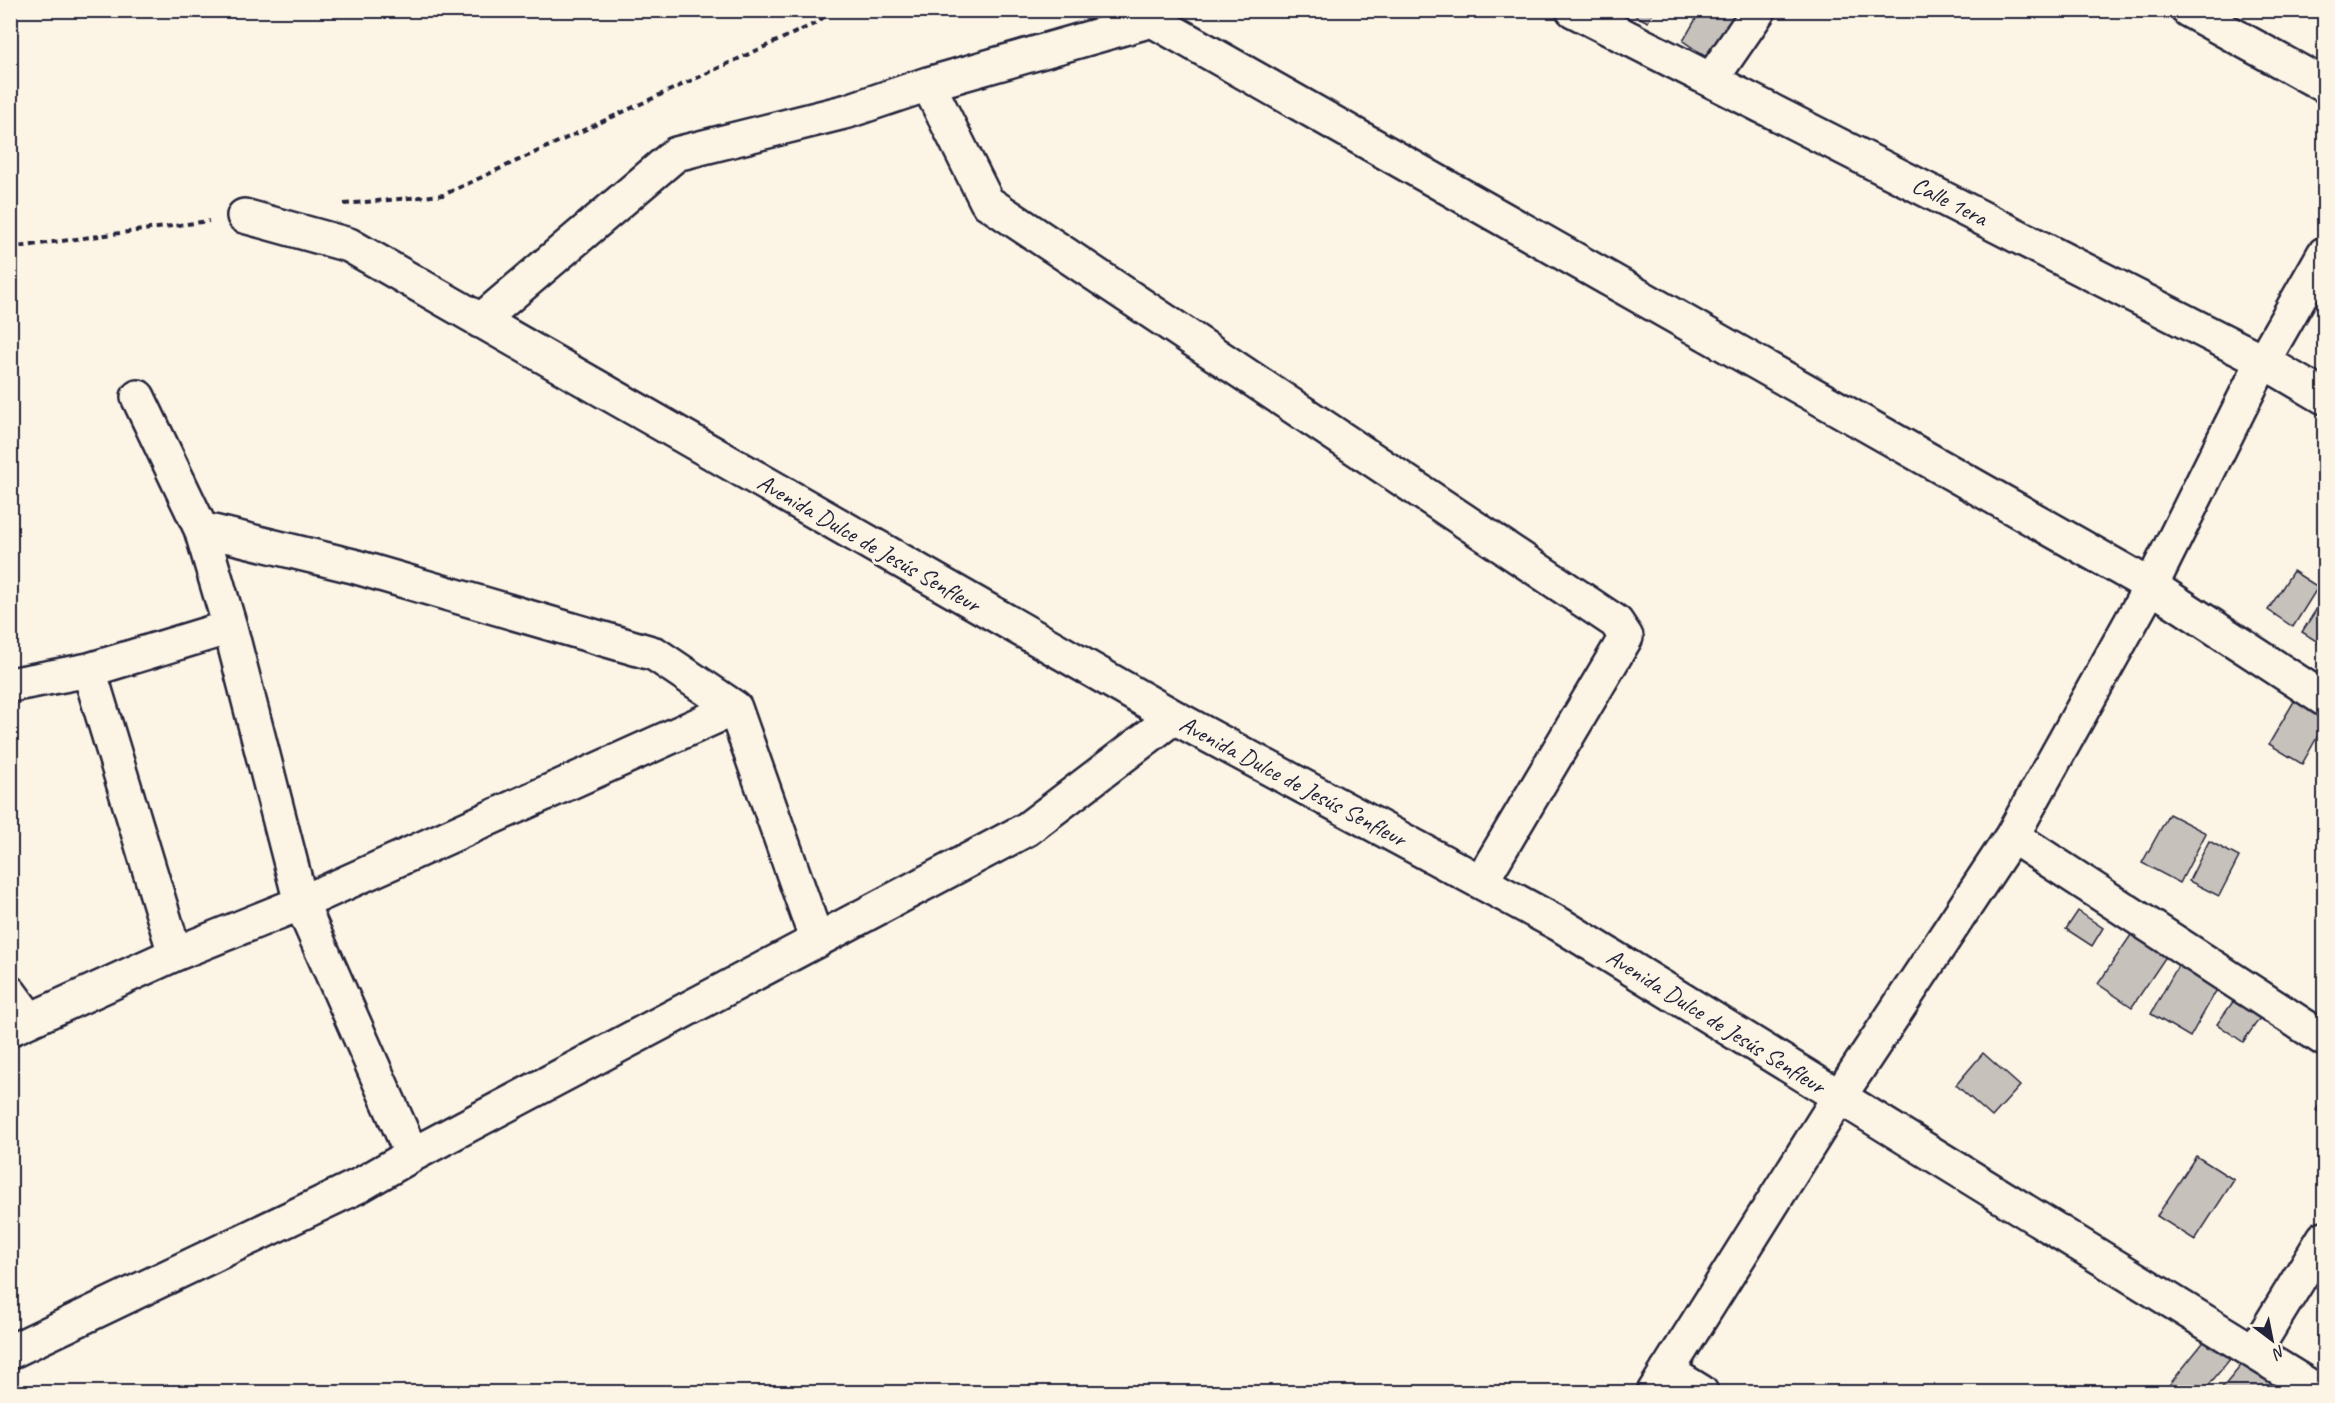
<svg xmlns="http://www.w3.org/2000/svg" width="2335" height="1403" font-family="Caveat,sans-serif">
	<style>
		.building { fill: #c6c1bb; stroke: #22223b; stroke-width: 1.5 }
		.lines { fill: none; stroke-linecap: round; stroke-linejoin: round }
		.minor-casing { stroke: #22223b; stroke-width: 38 }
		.path { stroke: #22223b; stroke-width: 4; stroke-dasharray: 6 4.5; stroke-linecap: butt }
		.minor { stroke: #fcf5e5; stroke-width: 33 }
		.labels { text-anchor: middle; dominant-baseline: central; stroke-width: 6; stroke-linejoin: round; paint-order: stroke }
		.street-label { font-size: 24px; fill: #22223b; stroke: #fcf5e5 }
	</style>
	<rect width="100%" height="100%" fill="#fcf5e5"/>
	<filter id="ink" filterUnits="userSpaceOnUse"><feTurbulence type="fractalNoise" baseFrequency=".0167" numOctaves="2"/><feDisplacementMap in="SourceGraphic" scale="12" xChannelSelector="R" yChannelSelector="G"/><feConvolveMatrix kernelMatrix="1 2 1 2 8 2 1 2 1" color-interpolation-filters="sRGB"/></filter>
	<g filter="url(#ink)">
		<path class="building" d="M1624,10H1654L1648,22Z
			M1701,10H1730L1743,18L1712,61L1683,41Z
			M2293,571L2318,587L2293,627L2268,610Z
			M2324,597V646L2302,632Z
			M2300,691L2324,705V725L2302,764L2269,744Z
			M2169,814L2206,833L2180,883L2142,863Z
			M2209,841L2239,857L2219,896L2189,881Z
			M2078,911L2103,928L2092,946L2066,929Z
			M2135,929L2169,952L2132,1007L2098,984Z
			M2180,962L2220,984L2190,1037L2151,1014Z
			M2237,996L2262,1015L2243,1042L2217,1024Z
			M1983,1053L2020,1086L1992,1117L1956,1085Z
			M2324,1097V1116L2316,1110Z
			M2196,1156L2234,1180L2195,1240L2157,1216Z
			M2206,1339L2231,1358L2203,1392H2171L2166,1389Z
			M2249,1356L2288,1387L2283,1392H2219Z"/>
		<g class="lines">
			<defs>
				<path id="minor" d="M1573,10L2263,361L2324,397
					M2188,10L2324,85
					M1711,80L1759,10
					M928,84L987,202L1616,622L1626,637L1481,882
					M244,216L349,245L1174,717L1559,924L2319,1392
					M480,321L676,154L848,111L928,84L1152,20L2151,586L2324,699
					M138,397L201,529L230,627L301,903L412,1155
					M201,529L353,566L655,654L735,708L817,941
					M89,670L175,954
					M10,685L89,670L230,627
					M2012,836L2324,1039
					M10,993L30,1020
					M10,1029L175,954L301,903L735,708
					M10,1352L360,1185L412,1155L1027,829L1174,717
					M2254,1352L2324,1238
					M1667,1371L1701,1392
					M1654,1392L1839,1097L2012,836L2151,586L2263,361L2324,254"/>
			</defs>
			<use href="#minor" class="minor-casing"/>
			<path class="path" d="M344,204L443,195L816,23L833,10
				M10,248L209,221"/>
			<use href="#minor" class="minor"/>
		</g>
	</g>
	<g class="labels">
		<g class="street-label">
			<text transform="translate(1950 201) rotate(27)">Calle 1era</text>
			<text transform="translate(869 543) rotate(30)">Avenida Dulce de Jesús Senfleur</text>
			<text transform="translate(1293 781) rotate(28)">Avenida Dulce de Jesús Senfleur</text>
			<text transform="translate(1716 1021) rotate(32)">Avenida Dulce de Jesús Senfleur</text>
		</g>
	</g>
	<rect width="2335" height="1403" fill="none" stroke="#fcf5e5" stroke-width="36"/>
	<rect x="18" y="18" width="2299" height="1367" fill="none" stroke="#22223b" stroke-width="2" filter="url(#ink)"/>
	<g transform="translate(2272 1340) rotate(148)" stroke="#fcf5e5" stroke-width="4.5" paint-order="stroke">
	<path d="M0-4.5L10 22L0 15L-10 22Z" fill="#22223b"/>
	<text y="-9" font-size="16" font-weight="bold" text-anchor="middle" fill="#22223b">N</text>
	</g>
</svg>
